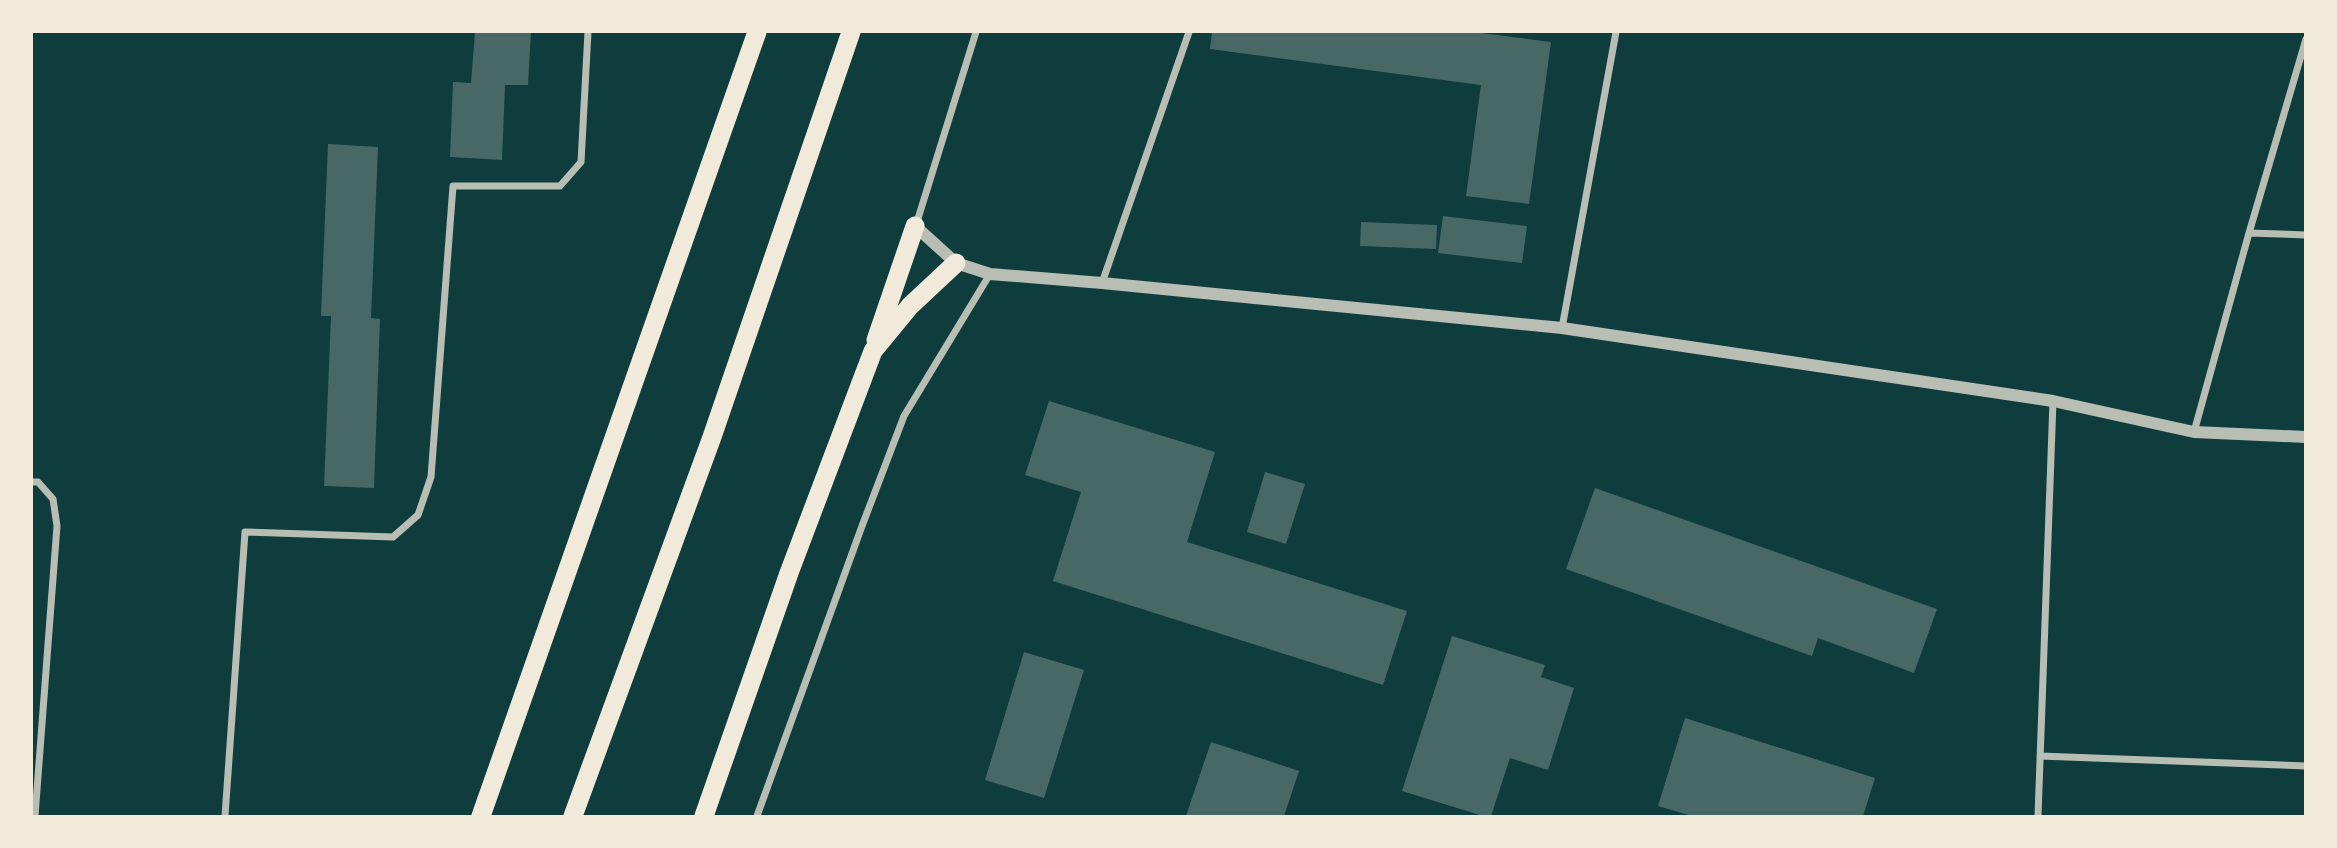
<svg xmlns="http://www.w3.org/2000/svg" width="2337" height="848" font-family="Raleway,sans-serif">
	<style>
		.building { fill: #486865 }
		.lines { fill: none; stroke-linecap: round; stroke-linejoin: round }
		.minor { stroke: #b8beb3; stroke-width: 7 }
		.tertiary { stroke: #b8beb3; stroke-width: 12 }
		.trunk { stroke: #f1e9da; stroke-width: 19 }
	</style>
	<rect width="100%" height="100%" fill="#0f3d3e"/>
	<path class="building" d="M475,32H531L528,85H505L502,160L450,157L453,82L471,83Z
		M1212,32H1474L1551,42L1529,204L1466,196L1481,85L1210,49Z
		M328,144L378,147L371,318L380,319L374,488L324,486L331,316H321Z
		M1443,216L1527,226L1522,263L1438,253Z
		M1361,222L1437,225L1436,249L1360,246Z
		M1049,401L1215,452L1187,542L1407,611L1383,685L1053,581L1081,492L1025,475Z
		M1265,472L1305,484L1286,544L1247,532Z
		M1595,488L1937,609L1914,673L1818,638L1812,656L1566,569Z
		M1452,636L1545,665L1541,677L1574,688L1548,770L1510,758L1491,816H1483L1402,791Z
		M1024,652L1084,670L1044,798L985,780Z
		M1685,718L1875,778L1863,816H1692L1658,806Z
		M1211,742L1299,771L1284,816H1186Z"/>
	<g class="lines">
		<path class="minor" d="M916,225L976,32
			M2249,233L2306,235
			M1102,283L1189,32
			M1562,328L1616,32
			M2194,432L2249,233L2306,39
			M32,482H38L53,499L57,526L35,816
			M2040,756L2306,766
			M225,816L245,532L393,537L418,515L431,477L453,186H560L581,162L588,32
			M757,816L862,526L904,416L990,274
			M2038,816L2053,401"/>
		<path class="tertiary" d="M915,226L956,263L990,274L1102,283L1562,328L2053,401L2194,432L2306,437"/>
		<path class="trunk" d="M876,340L915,226
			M481,816L757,32
			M573,816L712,437L851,32
			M704,816L789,573L873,351L910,306L956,263"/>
	</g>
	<rect width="2337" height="848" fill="none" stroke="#f1e9da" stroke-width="66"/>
</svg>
